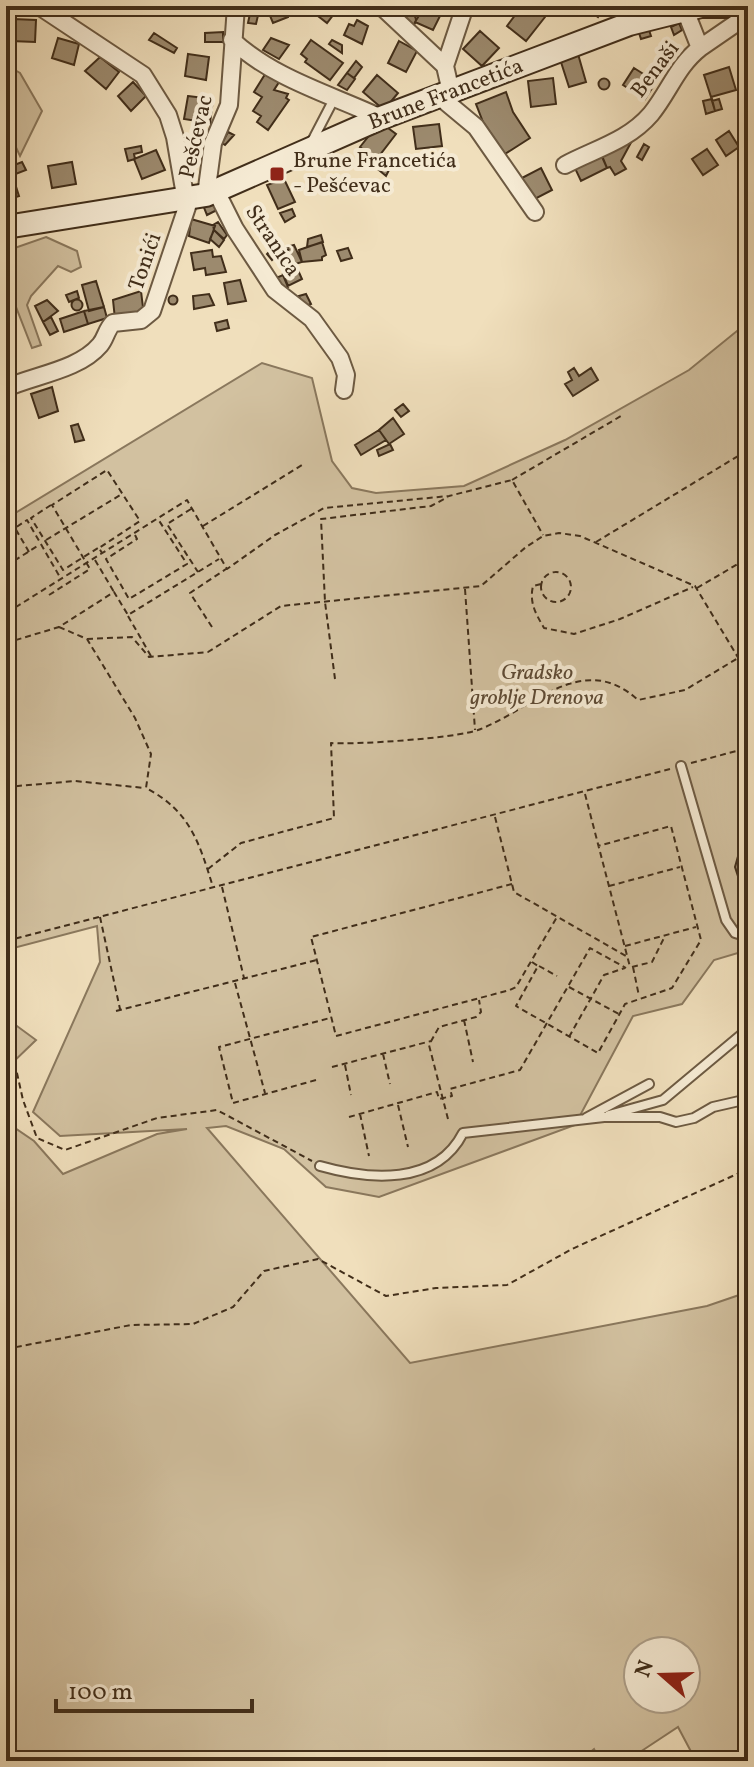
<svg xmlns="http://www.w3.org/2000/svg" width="754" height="1767" font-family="Vollkorn,serif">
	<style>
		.green { fill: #d2c1a0; stroke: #8a785d; stroke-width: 2; fill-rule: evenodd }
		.building { fill: #9c8a6e; stroke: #412e1a; stroke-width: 2 }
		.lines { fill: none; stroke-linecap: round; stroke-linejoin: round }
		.lane-casing { stroke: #6d5a42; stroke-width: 12 }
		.street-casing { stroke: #6d5a42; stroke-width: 20 }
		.secondary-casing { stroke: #412e1a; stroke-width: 26 }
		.path { stroke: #412e1a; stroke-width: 2; stroke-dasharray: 6 4; stroke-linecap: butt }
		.lane { stroke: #f5ead3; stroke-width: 8 }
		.street { stroke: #f5ead3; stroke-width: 16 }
		.secondary { stroke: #f5ead3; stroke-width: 22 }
		.poi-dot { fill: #8f2418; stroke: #f5ead3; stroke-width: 3 }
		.labels { text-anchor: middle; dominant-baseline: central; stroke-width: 8; stroke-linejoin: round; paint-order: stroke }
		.street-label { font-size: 22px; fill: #412e1a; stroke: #f5ead3 }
		.poi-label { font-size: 22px; fill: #412e1a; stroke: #f5ead3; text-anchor: start }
		.park-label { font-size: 22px; font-style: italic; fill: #5e4b35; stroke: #f5ead3 }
	</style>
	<rect width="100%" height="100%" fill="#f0dfbc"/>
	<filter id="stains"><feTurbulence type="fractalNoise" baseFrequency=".0025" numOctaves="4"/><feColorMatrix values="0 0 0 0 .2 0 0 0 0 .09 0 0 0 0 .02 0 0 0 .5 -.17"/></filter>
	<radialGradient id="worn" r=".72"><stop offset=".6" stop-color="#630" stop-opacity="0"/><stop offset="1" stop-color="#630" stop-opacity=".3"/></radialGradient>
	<path class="green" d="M6,65L20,73L42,111L20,156L6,126Z
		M46,237L77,251L81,267L71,272L58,266L31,296L27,305L41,345L32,348L14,302L6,306V251Z
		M748,322V950L714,960L682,1004L633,1016L575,1125L379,1197L326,1187L284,1149L226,1126L207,1128L410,1363L707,1306L748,1292V1756L743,1761H696L678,1727L640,1752L644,1761H600L594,1749L580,1761H6V1122L34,1141L63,1174L157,1134L187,1129L60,1136L33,1112L100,962L97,926L6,950V522L12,515L262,363L312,378L332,461L352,488L376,493L464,486L565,440L689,370ZM638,1651H686V1699H638Z
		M6,1018L36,1040L6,1069Z"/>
	<path class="building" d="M84,6H104L99,14Z
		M159,6H181L164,15Z
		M272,6H287L288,17L273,23L268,11Z
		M311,6H340L327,23L309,9Z
		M400,6L409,13L403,21L394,13Z
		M425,6H445L433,30L415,22Z
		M522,6H531L545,17L526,41L507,26Z
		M595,6H619L614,13L605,6L598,17L591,12Z
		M251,9L259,11L256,24L248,23Z
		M404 20a6 6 0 1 1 12 0a6 6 0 1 1-12 0Z
		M13,19L36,20L35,42L11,41Z
		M357,20L368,26L362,44L344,35L349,24L354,26Z
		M679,23L682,30L674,35L671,27Z
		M649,30L651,36L641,39L639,33Z
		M480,31L499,48L482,66L463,49Z
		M223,32V42H205V33Z
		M154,33L177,48L174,53L149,40Z
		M58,38L79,44L74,65L52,58Z
		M271,38L289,45L279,59L263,50Z
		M311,40L343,63L330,80L305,62L307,59L301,54Z
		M332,40L342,45V53L329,44Z
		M399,41L417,51L406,72L388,63Z
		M188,54L209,57L206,80L185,76Z
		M578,54L586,82L569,87L560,59Z
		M748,56V78L742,58Z
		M100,57L119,72L106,89L85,71Z
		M356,61L362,67L354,78L347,73Z
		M729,67L736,90L711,97L704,75Z
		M634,68L656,82L645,99L623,85Z
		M267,71L281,79L274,90L288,94L286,98L289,100L268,130L257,122L261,116L253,111L262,97L254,92Z
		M347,73L355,79L347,90L338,85Z
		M377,75L398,93L384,110L363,92Z
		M553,78L556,104L531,107L528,81Z
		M598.5 84a5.5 5.5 0 1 1 11 0a5.5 5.5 0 1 1-11 0Z
		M133,82L146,96L131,111L118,96Z
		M506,92L513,112L530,138L505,154L483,122L476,104Z
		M188,96L213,99L210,123L184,119Z
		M712,99L715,111L706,114L703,101Z
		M719,99L722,109L715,111L712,101Z
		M380,122L396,134L376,160L360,147Z
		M439,124L442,146L416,149L413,127Z
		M729,131L739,147L726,156L716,140Z
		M228,132L234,135L225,145L222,143Z
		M634,137L621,161L626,169L615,175L610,167L607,168L602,156Z
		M644,144L649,147L642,160L637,157Z
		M141,146L142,152L134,154L135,159L128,161L125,149Z
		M707,149L718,165L703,175L692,159Z
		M156,150L165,170L142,179L134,159Z
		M599,150L607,168L581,181L573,164Z
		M382,158L391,166L386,176L374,166Z
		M22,162L26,170L13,175L9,167Z
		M72,162L76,184L52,188L48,166Z
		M541,168L552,190L531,201L520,179Z
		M12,174L19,196L6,200V176Z
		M284,179L295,202L278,209L267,185Z
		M213,200L217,210L207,215L203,205Z
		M292,209L295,216L285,222L280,213Z
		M191,219L215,226L209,243L189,236Z
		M218,222L227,235L224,239L214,230L213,225Z
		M214,230L224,240L219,247L210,239Z
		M321,235L323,242L307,247L308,239Z
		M322,242L326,255L322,257V260L302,262L299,250Z
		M294,245L302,262L289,266L283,248Z
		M273,248L279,254L272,260L267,254Z
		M348,248L352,258L341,261L337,251Z
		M212,250L213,257L221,256L226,272L206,275L205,268L194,270L191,253Z
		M297,268L302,279L288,286L283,274Z
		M283,275L288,287L280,290L276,278Z
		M240,280L246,301L228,304L224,283Z
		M96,281L104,307L89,311L82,285Z
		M77,291L79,298L69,302L66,295Z
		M141,291L144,316L115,319L113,300Z
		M209,294L214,305L194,309L193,296Z
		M306,294L311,304L303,307L299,296Z
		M168.5 300a4.5 4.5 0 1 1 9 0a4.5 4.5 0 1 1-9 0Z
		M71.5 305a5.5 5.5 0 1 1 11 0a5.5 5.5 0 1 1-11 0Z
		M47,300L58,311L43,322L35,306Z
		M104,307L107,318L88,324L84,311Z
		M84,311L88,324L64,332L60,319Z
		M51,317L58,331L50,335L43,322Z
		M227,320L229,328L217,331L215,323Z
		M574,368L579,376L591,368L598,380L573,396L565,384L572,380L568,372Z
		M52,387L58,411L39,418L31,394Z
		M403,404L409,411L401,417L395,410Z
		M393,418L404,434L389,444L379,430Z
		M78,424L84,440L75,442L71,426Z
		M379,430L386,440L361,455L355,445Z
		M390,444L393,450L379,456L377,450Z
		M748,821V907L735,867Z"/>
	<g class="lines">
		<defs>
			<path id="lane" d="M310,145L335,97
				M681,766L726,920L735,933L748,937
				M609,1115L663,1100L748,1029
				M586,1118L649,1084
				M320,1166C369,1180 436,1186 463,1133L604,1117H660L676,1122L694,1118L713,1107L748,1099"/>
			<path id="street" d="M381,6L445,66
				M232,40C274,79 330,94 381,118
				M700,48L748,15
				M451,92L445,66L465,6
				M443,94L446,102L476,127L535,212
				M565,165C595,149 628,141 651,114C669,92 677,66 700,48L685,10
				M216,191L235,229L275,290L312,319L340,358L346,375L344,390
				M206,195L213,143L229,105L236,6
				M6,388C35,375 79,370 100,345C106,338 106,330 113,323L141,320L152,311L187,207L175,137L168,115L143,75L39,6"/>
			<path id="secondary" d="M705,6H733
				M6,227L206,195L381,118L629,24L701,6"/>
		</defs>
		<use href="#lane" class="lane-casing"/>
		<use href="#street" class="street-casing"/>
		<use href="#secondary" class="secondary-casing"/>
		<path class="path" d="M512,480L621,416
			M51,505L31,518L63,570L98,548
			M191,509L167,524L198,572
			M203,526L302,465
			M135,535L137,539L106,559L129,599L187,564L158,519
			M46,540L122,494
			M596,542L748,450
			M29,552L15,528L27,520L61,579
			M95,560L114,592
			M6,566L39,545
			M541 587a15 15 0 1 1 30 0a15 15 0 1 1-30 0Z
			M541,584L533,586C529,603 536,614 544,628L574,634L620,619L693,587
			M697,588L748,558
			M6,589L16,607L187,500L227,569L275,535L324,508L449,496L512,480L543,535
			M465,589L475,730
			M49,595L90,569L52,505L107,470L140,521L99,548L102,553
			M128,616L151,656
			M59,627L87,639L135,718L151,754L146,788C190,811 199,842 213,887
			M212,627L190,593L226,569
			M87,639L132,637L149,657L208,652L281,606L481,586L526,547L543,536L559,533L580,536L695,586L748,674
			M6,643L59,627L114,592L128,615L219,559
			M335,679L325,602L321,519L431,506L448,497
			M691,763L748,748
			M6,787L75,781L145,788
			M585,794L630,967
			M495,817L514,892L626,956
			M208,869L241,843L334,818L331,743C355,745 457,738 478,730C532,710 582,649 638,700L685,690L748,652
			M512,884L311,937L336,1036L510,990L516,987L557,917
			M609,886L680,867
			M222,887L244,978
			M100,917L120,1009
			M6,941L670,769
			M625,946L696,927
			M532,962L538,966L516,1006L598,1053L625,1004L672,988L701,940L671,826L598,846
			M539,966L557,976
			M632,967L652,962L665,936
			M633,967L639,996
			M235,983L265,1093
			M569,987L619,1014
			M116,1011L317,960
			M464,1020L473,1062
			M6,1024L23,1100L37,1138L65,1150L157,1118L217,1110L312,1161
			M569,1037L604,975L625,968
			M383,1054L390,1084
			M345,1065L351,1095
			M332,1067L431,1041
			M316,1080L233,1103L219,1047L330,1018
			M398,1105L408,1147
			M360,1114L369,1156
			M349,1117L437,1092L439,1099L452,1096L450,1089L520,1070L590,948L626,968
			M448,1119L429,1045L439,1027L476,1017L481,1012L479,1000
			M6,1349L131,1325L193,1324L233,1307L264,1271L318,1259L386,1296L436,1288L507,1285L572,1249L748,1169"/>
		<use href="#lane" class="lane"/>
		<use href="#street" class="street"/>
		<use href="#secondary" class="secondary"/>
	</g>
	<rect class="poi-dot" x="269" y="166" width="16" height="16" rx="4"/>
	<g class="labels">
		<g class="street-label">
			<text transform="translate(656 70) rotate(-53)">Benaši</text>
			<text transform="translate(446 95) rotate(-21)">Brune Francetića</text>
			<text transform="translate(197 137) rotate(-77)">Pešćevac</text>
			<text transform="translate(272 241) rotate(56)">Stranica</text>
			<text transform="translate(146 262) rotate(-71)">Tonići</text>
		</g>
		<g class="poi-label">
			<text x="293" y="161">Brune Francetića<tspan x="293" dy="25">- Pešćevac</tspan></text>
		</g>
		<g class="park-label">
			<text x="537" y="673">Gradsko<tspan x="537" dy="25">groblje Drenova</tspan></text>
		</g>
	</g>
	<rect width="754" height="1767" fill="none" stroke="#f0dfbc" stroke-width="32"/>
	<rect x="8" y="8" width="738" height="1751" fill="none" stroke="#412e1a" stroke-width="4"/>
	<rect x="16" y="16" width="722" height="1735" fill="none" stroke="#412e1a" stroke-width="2"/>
	<g transform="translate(662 1675) rotate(290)"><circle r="38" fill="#f5ead3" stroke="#ad9f89" stroke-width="2"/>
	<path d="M0-6L14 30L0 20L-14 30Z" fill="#8f2418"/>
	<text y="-12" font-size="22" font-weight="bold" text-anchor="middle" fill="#412e1a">N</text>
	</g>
	<path d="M56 1699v12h196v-12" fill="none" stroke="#412e1a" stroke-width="4"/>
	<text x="68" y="1699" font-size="24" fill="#412e1a" stroke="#f5ead3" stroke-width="6" paint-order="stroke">100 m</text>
	<rect width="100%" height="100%" filter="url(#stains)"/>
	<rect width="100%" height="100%" fill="url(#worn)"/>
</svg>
